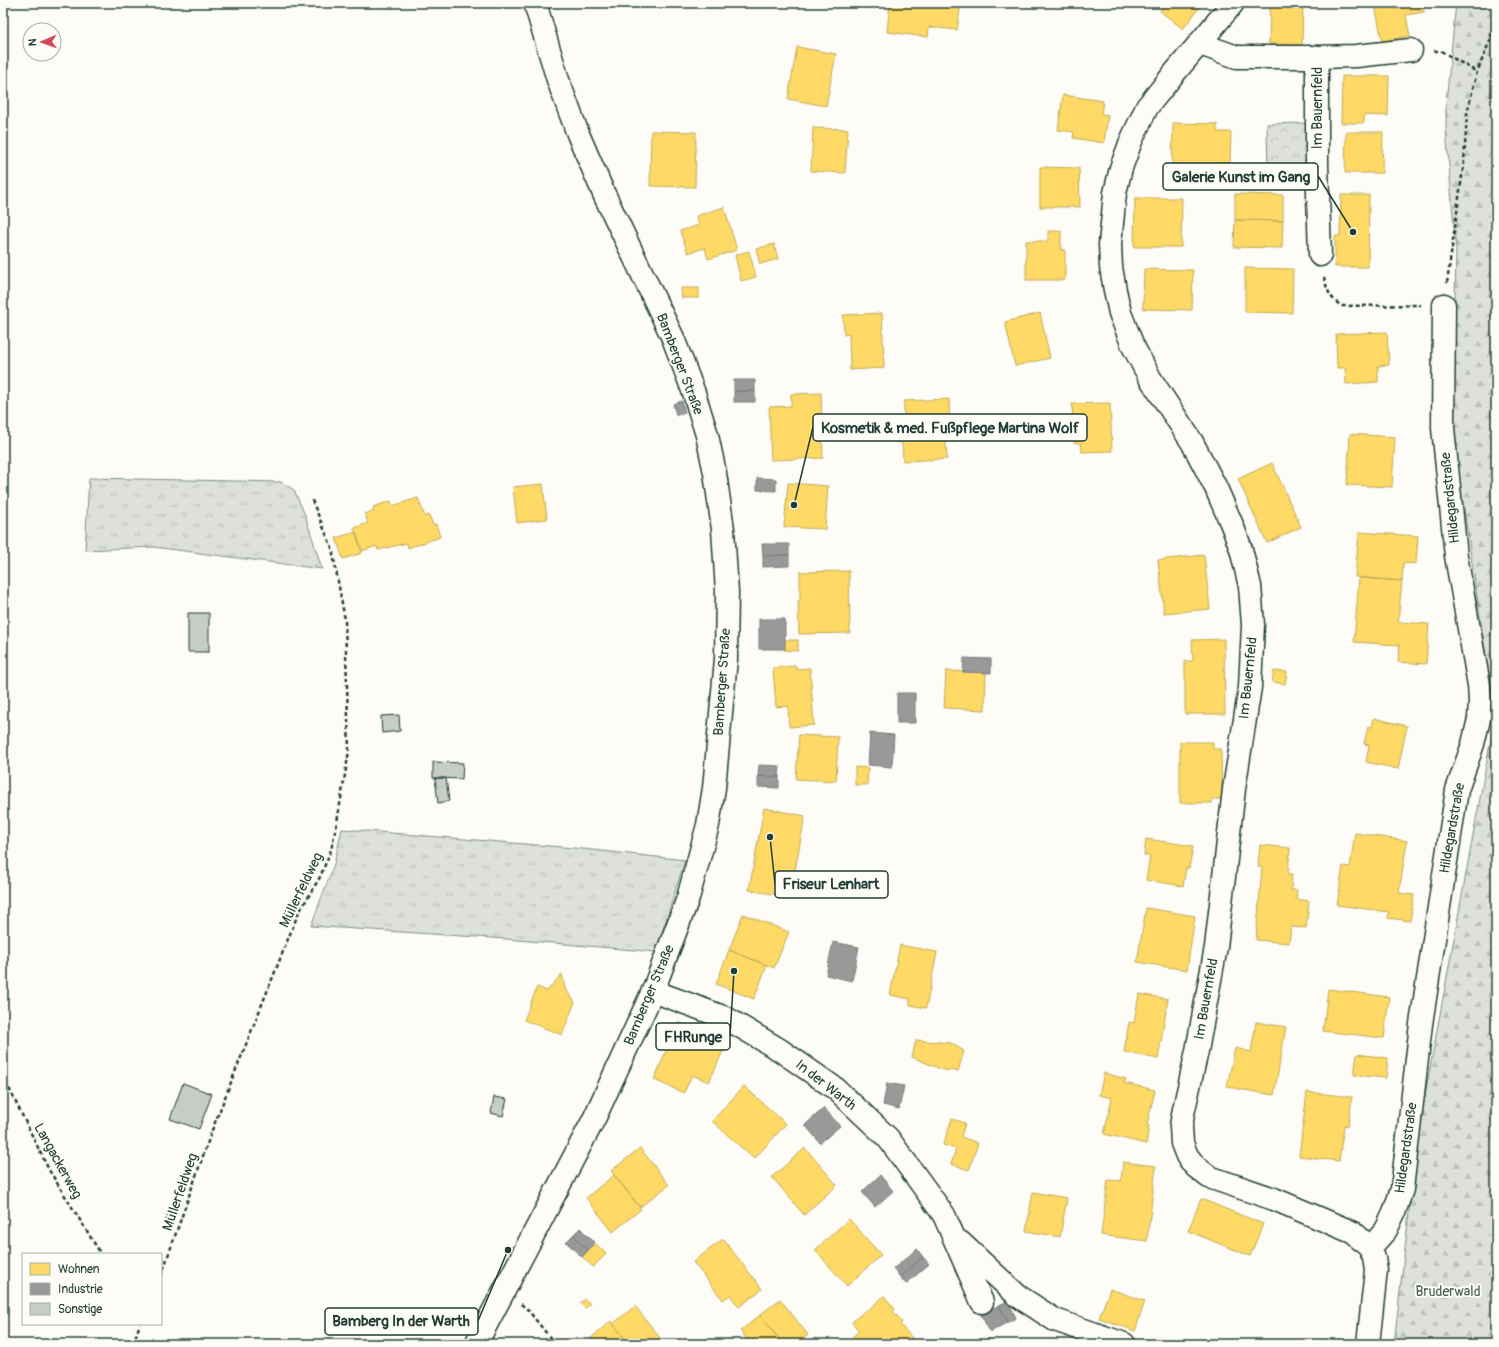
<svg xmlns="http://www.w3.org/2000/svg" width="1499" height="1347" font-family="Pangolin,sans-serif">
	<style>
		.grass { fill: url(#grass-tufts); stroke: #7e8e88 }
		.forest { fill: url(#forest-firs); stroke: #7e8e88 }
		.park { fill: url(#park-crowns); stroke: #7e8e88 }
		.homes { fill: #ffd966; stroke: #bcaa57 }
		.industry { fill: #999; stroke: #747d7b }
		.building { fill: #c6cdc7; stroke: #1f3d34 }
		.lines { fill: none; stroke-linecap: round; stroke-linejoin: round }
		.street-casing { stroke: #1f3d34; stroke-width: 25 }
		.secondary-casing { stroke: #1f3d34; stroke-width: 25 }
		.path { stroke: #1f3d34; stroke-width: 2.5; stroke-dasharray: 4 3; stroke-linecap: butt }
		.street { stroke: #fdfcf7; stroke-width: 22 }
		.secondary { stroke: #fdfcf7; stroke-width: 22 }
		.labels { text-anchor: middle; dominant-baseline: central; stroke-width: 4; stroke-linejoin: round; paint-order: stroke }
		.street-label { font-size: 14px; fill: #1f3d34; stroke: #fdfcf7 }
		.park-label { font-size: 14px; fill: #455e55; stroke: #fdfcf7 }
		.leader { fill: none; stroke: #1f3d34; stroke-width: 1.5 }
		.callout-dot { fill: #1f3d34; stroke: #fdfcf7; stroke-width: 1.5 }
		.callout { fill: #fdfcf7; stroke: #1f3d34; stroke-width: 1.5 }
		.callout-label { font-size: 15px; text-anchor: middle; font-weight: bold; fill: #1f3d34 }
	</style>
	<defs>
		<pattern id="grass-tufts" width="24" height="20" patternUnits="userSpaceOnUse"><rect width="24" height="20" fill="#dde0db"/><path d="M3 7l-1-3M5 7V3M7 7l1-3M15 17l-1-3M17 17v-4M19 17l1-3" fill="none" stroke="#bdc1bd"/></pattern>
		<pattern id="forest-firs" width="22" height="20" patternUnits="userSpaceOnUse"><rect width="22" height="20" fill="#dde0db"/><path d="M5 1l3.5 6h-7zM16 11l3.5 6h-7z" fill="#bdc1bd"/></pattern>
		<pattern id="park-crowns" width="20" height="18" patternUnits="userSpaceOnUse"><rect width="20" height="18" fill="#dde0db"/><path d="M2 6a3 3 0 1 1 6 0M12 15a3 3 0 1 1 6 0" fill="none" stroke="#bdc1bd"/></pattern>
	</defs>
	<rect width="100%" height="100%" fill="#fdfcf7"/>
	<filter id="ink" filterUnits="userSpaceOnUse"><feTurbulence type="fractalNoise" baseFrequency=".025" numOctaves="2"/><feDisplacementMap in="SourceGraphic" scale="8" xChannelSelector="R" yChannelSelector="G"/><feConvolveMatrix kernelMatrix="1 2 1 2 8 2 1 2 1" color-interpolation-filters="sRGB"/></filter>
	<g filter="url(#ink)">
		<path class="grass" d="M89,478L281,482L294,490L305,515L322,569L154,547L85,550Z
			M342,829L574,848L685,860L656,952L507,939L311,926L334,864Z"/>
		<path class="forest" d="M1456,3H1496V1344H1394L1418,1133L1495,717L1452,429L1456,251L1446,129V103Z"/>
		<path class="park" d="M1306,123L1307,174H1268L1267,124Z"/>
		<path class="homes" d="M890,3H961L957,30L929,27L928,37L887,32Z
			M1166,3H1203L1183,29L1160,11Z
			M1270,3H1303L1302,45L1269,44Z
			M1379,3H1423L1424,12L1406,15L1410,36L1382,41L1375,5L1380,4Z
			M797,47L836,54L826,106L788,99Z
			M1342,76H1389L1388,116L1364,115V123H1341Z
			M1063,95L1103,101L1101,114L1108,115L1104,143L1073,138L1074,132L1058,130Z
			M1173,123L1217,124V132H1231L1230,163H1220L1219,173L1172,172Z
			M813,128L848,129L845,173L811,171Z
			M651,131L696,132L695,187L650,186Z
			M1346,132H1383L1382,173H1345Z
			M1040,167L1079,168L1080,207H1040Z
			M1235,194L1283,195V221L1235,220Z
			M1341,195H1369L1368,267H1335V236H1340Z
			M1135,198H1182L1181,247H1134Z
			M724,207L737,250L708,259L705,248L688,253L680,231L699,225L696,216Z
			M1235,220L1283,221L1282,248L1234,247Z
			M1048,231H1061V250H1065V280H1026V241H1048Z
			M774,244L778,259L760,264L756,249Z
			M749,251L756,277L741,281L735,255Z
			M1245,268L1293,269L1292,313L1245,312Z
			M1144,269L1193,270L1192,310L1143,309Z
			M681,288H699V298H682Z
			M882,313L884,368L850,370L849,334L844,335L843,315Z
			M1040,313L1050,358L1015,366L1005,322Z
			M1387,332L1389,365L1378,366V382L1346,384L1345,368H1337L1336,334Z
			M821,393L823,458L771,460L769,407L791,406V394Z
			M949,399L950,428L900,430L899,418L904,417V401Z
			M1110,403L1112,451L1082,452L1081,443H1074L1072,404Z
			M945,429L947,459L903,461L902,442L897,443L896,431Z
			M1350,434L1395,437L1392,487L1347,485Z
			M1272,463L1301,527L1267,543L1238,479Z
			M788,483L828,486L825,529L784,527Z
			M543,484L547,519L517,523L513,487Z
			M418,498L425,517L429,515L433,525L436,524L440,537L408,548L407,543L378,550L377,546L362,551L354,528L368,523L365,514L374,511L373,507L391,501L392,506Z
			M356,532L362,553L343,559L336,538Z
			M1359,532L1418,536L1416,564L1403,563L1402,581L1355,577Z
			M1204,555L1210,609L1164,613L1158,560Z
			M849,571L850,633L799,634L798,601H800V572Z
			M1359,578L1402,581L1398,622L1429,624L1426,664L1398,662L1400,645L1354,642Z
			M1224,639L1225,714H1185V661H1193L1192,640Z
			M785,640H798V651L784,650Z
			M795,666L796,669L810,668L814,725L789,727L788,706L776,707L773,668Z
			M946,671L986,672L985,710L944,708Z
			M1274,671L1287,672L1285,684L1272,682Z
			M1374,718L1407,726L1398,769L1366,762L1369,745L1364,744L1368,726L1372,727Z
			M799,735L838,737L836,781L796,779Z
			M1180,742H1213V749H1221L1222,799H1212V803H1180Z
			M855,767L868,768L867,785H855Z
			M764,808L805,816L790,897L749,890Z
			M1355,833L1407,841L1399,893L1414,895L1410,921L1388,918L1389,912L1337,905L1343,866L1350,867Z
			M1146,839L1193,846L1189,868H1186L1183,886L1146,880L1150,856H1144Z
			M1260,845L1290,848L1288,874H1292L1291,890H1297L1296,899L1309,901L1306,928L1291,927L1289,943L1256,940L1262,867H1258Z
			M1146,908L1195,916L1187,970L1137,962Z
			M743,914L789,932L774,968L729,950Z
			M900,945L937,952L926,1008L910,1005V999L890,995Z
			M729,950L767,965L754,999L716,984Z
			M562,974L565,989L575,1002L562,1035L524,1020L537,987L547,991Z
			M1328,989L1389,997L1384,1038L1323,1031Z
			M1139,994L1168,999L1158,1059L1124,1052L1129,1022L1134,1023Z
			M678,1022L708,1035L704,1043L723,1051L709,1082L692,1075L684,1093L654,1080Z
			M1256,1022L1286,1027L1274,1095L1227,1087L1235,1048L1251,1052Z
			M916,1040L951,1043L964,1051L958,1071L943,1070L912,1057Z
			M1357,1054L1388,1058L1386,1078L1354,1075Z
			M1104,1073L1126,1079L1124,1083L1155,1090L1147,1125L1149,1126L1146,1144L1104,1134L1112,1098L1099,1095Z
			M744,1086L786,1124L754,1159L712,1121Z
			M1307,1092L1352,1097L1348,1126L1344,1125L1339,1161L1299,1156Z
			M952,1119L965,1123L961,1137L978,1143L969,1170L951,1164L956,1149L943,1145Z
			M640,1148L669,1185L640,1207L611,1171Z
			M805,1148L837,1185L804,1215L772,1177Z
			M1123,1162L1156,1166L1147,1241L1101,1235L1108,1180L1121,1181Z
			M614,1175L641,1209L613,1232L586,1198Z
			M1033,1192L1067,1198L1060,1237L1026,1231Z
			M1201,1199L1263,1224L1250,1256L1188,1231Z
			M849,1219L881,1255L847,1286L815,1250Z
			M723,1239L762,1289L739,1307L730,1295L723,1300L693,1262Z
			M595,1243L606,1254L593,1267L582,1257Z
			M1110,1289L1145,1301L1135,1331L1099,1318Z
			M884,1296L895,1309L893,1311L902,1322L900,1324L912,1338L905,1344H859L852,1337L859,1331L852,1322L867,1309L868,1310Z
			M585,1299L590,1304L585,1308L580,1303Z
			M780,1299L808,1335L796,1344H783L760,1315Z
			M635,1306L660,1338L653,1344H629L613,1324Z
			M760,1315L783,1344H751L740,1331Z
			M611,1321L613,1324L629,1344H596L591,1338Z
			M991,1339L992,1344H971Z"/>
		<path class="industry" d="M734,380H755V391H734Z
			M734,391H755V402H734Z
			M682,401L685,413L676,415L673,404Z
			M757,478L776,479V491L757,490Z
			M762,544H789V555L763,556Z
			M789,555V566L763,567V556Z
			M759,619H785V649H759Z
			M964,658L991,659V673L963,672Z
			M897,693H915V723H897Z
			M870,733L894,735L892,767L868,765Z
			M759,765L780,766L779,777L758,776Z
			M758,776L779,777V788L758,787Z
			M833,942L859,947L852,981L826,975Z
			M887,1083L904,1086L899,1109L883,1105Z
			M824,1108L840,1126L820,1143L805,1125Z
			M880,1175L893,1191L875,1207L862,1192Z
			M580,1228L595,1243L588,1250L573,1235Z
			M573,1235L588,1250L582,1257L566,1242Z
			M917,1249L923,1257L900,1277L893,1269Z
			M923,1257L929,1264L906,1284L900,1277Z
			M1008,1301L1016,1318L1008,1322L999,1305Z
			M999,1305L1008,1322L990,1332L981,1315Z"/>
		<path class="building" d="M188,613H209V652H188Z
			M399,715L400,731L382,733L381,716Z
			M433,762L463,763L462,779L433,778Z
			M435,778H446L449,801L438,803Z
			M183,1083L212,1094L199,1129L170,1119Z
			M494,1097L507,1099L503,1116L491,1113Z"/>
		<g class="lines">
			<defs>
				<path id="street" d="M1233,3L1172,76L1147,107L1131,141L1121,168L1115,193L1110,244L1111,267L1115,290L1120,313L1133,346L1150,378L1192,442L1216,488L1232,525L1241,549L1250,586L1253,625L1250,687L1234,789L1216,947L1197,1051L1184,1109L1181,1126L1182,1143L1187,1156L1196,1167L1209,1177L1274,1199L1354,1233L1370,1248L1374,1258L1376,1270L1368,1344
					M1200,44L1237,57H1317
					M1320,255L1317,164V57L1356,56L1411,50
					M653,991L726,1018L780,1050L836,1089L888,1138L944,1215L982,1302
					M960,1242L1018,1296L1055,1320L1124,1344
					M1370,1248L1386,1230L1394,1213L1402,1189L1421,1024L1457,790L1473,744L1479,719L1480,700L1479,685L1456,556L1443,428L1444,305"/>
				<path id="secondary" d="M476,1344L594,1119L653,991L688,898L708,825L714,788L726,659L727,592L723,529L715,473L707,435L694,393L673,338L604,194L578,134L558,80L535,3"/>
			</defs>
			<use href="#street" class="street-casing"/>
			<use href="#secondary" class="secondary-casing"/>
			<path class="path" d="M1434,51H1441L1477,72
				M1324,277C1327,290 1330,299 1342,306L1421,305
				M1447,283L1464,162L1467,113L1477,72L1496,26
				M3,1076L49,1170L101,1254
				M161,1276L212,1130L298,914L320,877L331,850L337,822L349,751L345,620L332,548L311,498
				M521,1304L528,1310L555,1344
				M133,1344L140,1324
				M1490,1344L1496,1327"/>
			<use href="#street" class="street"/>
			<use href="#secondary" class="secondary"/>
		</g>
	</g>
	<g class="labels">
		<g class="street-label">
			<text transform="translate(1317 108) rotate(-90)">Im Bauernfeld</text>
			<text transform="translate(680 364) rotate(69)">Bamberger Straße</text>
			<text transform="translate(1450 498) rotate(-96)">Hildegardstraße</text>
			<text transform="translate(1248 678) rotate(-84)">Im Bauernfeld</text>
			<text transform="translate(722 682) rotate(-86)">Bamberger Straße</text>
			<text transform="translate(1452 828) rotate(-80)">Hildegardstraße</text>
			<text transform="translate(301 890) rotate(-64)">Müllerfeldweg</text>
			<text transform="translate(649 995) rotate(-67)">Bamberger Straße</text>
			<text transform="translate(1206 999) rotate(-80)">Im Bauernfeld</text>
			<text transform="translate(826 1085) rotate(38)">In der Warth</text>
			<text transform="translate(1406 1148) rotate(-82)">Hildegardstraße</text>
			<text transform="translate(58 1161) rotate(61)">Langackerweg</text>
			<text transform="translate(180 1192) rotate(-71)">Müllerfeldweg</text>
		</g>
		<g class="park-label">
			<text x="1448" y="1291">Bruderwald</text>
		</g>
	</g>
	<path class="leader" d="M1353 232L1318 176M794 505L813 427M770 837L775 884M734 971L730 1036M508 1250L478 1321"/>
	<g class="callout-dot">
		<circle cx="1353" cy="232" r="4"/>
		<circle cx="794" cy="505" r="4"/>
		<circle cx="770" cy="837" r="4"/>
		<circle cx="734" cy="971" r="4"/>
		<circle cx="508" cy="1250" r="4"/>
	</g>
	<g class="callout">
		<rect x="1163" y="163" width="155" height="27" rx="4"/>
		<rect x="813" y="414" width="274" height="27" rx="4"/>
		<rect x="775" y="871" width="113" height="27" rx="4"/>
		<rect x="656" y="1023" width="74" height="27" rx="4"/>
		<rect x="325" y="1308" width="153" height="27" rx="4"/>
	</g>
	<g class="callout-label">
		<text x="1241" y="182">Galerie Kunst im Gang</text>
		<text x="950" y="433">Kosmetik &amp; med. Fußpflege Martina Wolf</text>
		<text x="831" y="889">Friseur Lenhart</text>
		<text x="693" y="1042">FHRunge</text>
		<text x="401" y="1326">Bamberg In der Warth</text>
	</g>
	<rect width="1499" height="1347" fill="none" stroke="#fdfcf7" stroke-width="16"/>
	<rect x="8" y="8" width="1483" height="1331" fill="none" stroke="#1f3d34" stroke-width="1.5" filter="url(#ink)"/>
	<rect x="22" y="1253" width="140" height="72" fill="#fdfcf7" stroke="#a4b0a9"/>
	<rect x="30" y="1263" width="20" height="12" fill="#ffd966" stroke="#a4b0a9"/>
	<text x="58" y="1273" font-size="12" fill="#1f3d34">Wohnen</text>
	<rect x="30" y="1283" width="20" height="12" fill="#999999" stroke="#a4b0a9"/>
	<text x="58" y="1293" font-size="12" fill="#1f3d34">Industrie</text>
	<rect x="30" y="1303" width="20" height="12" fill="#c6cdc7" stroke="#a4b0a9"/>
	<text x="58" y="1313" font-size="12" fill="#1f3d34">Sonstige</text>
	<g transform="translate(42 42) rotate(268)"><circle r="19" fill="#fdfcf7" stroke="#a4b0a9"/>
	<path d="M0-3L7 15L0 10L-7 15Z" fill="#d1495b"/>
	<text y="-6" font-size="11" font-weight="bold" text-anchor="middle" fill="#1f3d34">N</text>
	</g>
</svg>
